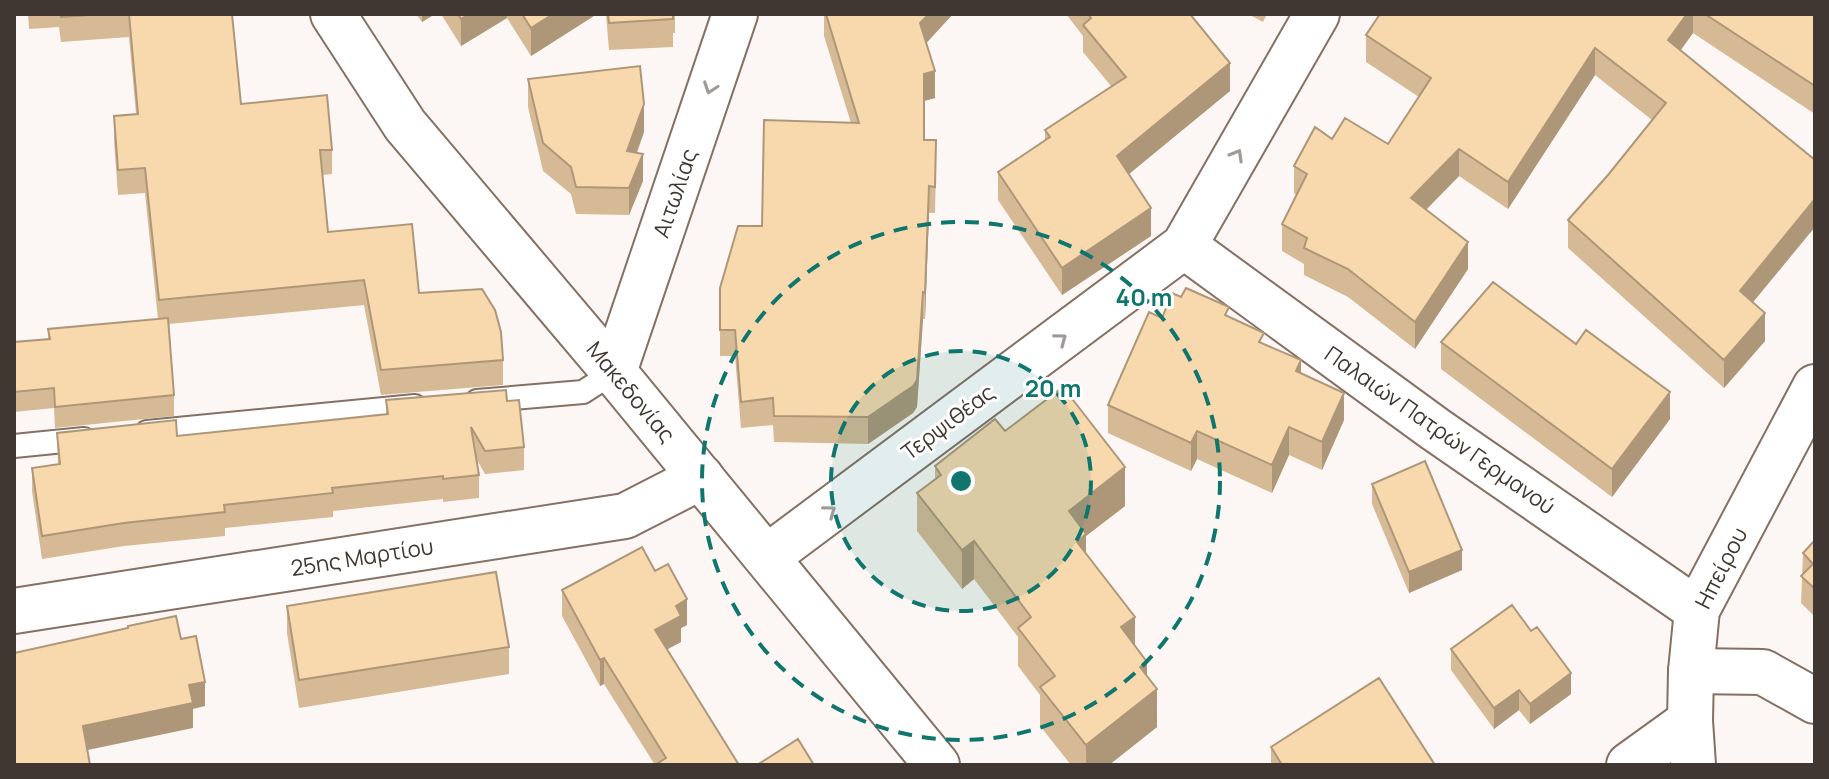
<svg xmlns="http://www.w3.org/2000/svg" width="1829" height="779" font-family="Manrope,sans-serif">
	<style>
		.lines { fill: none; stroke-linecap: round; stroke-linejoin: round }
		.service-casing { stroke: #866f63; stroke-width: 26 }
		.minor-casing { stroke: #866f63; stroke-width: 48 }
		.tertiary-casing { stroke: #866f63; stroke-width: 48 }
		.service { stroke: #fff; stroke-width: 22 }
		.minor { stroke: #fff; stroke-width: 44 }
		.tertiary { stroke: #fff; stroke-width: 44 }
		.wall { fill: #d5ba95 }
		.shaded-wall { fill: #ae9779 }
		.building { fill: #f8d8ad; stroke: #ae9779; stroke-width: 2 }
		.oneway { stroke: #a09b98 }
		.ring { fill: none; stroke: #0f766e; stroke-width: 4; stroke-dasharray: 14 10 }
		.labels { text-anchor: middle; dominant-baseline: central; stroke-width: 6; stroke-linejoin: round; paint-order: stroke }
		.street-label { font-size: 22px; fill: #413732; stroke: #fff }
		.centre { fill: #0f766e; stroke: #fff; stroke-width: 4 }
		.ring-label { font-size: 24px; text-anchor: middle; font-weight: bold; fill: #0f766e; stroke: #fff; stroke-width: 6; stroke-linejoin: round; paint-order: stroke }
	</style>
	<rect width="100%" height="100%" fill="#fcf7f4"/>
	<g class="lines">
		<defs>
			<path id="service" d="M477,401L583,392L614,372
				M147,432L415,406
				M14,446L84,439"/>
			<path id="minor" d="M1184,246L1435,429L1697,610
				M614,372L735,14
				M767,557L1184,246L1317,14
				M14,611L625,516L701,477
				M1691,671L1763,672L1815,701
				M1629,765L1690,721"/>
			<path id="tertiary" d="M333,14L405,125L614,372L937,765
				M1693,765L1690,721L1691,671L1697,610L1815,387"/>
		</defs>
		<use href="#service" class="service-casing"/>
		<use href="#minor" class="minor-casing"/>
		<use href="#tertiary" class="tertiary-casing"/>
		<use href="#service" class="service"/>
		<use href="#minor" class="minor"/>
		<use href="#tertiary" class="tertiary"/>
	</g>
	<path class="wall" d="M28,14H232L241,104L332,150V174L323,175L328,232L419,293L503,360V385L381,395L364,305L169,324L174,395V416L55,428L54,408L14,412V342L48,339V329L158,319L145,193L118,195L114,141V116L136,114L129,37L61,42L59,27L29,29Z
		M416,14H435L422,22Z
		M441,14H597L531,56L507,18L461,46Z
		M606,14H675V33H673V47L609,50Z
		M824,14H953L926,43L935,98L924,101V140L936,167L935,213H929L925,319H923L917,407L913,413L868,444L774,442L773,425L741,428L735,356H720V288L762,226L851,123L824,36Z
		M1066,14H1190L1230,91L1128,174L1151,236L1062,295L998,200V172L1045,141V130L1111,86L1083,52V36Z
		M1248,14H1267L1263,22Z
		M1380,14H1815V114L1693,33L1680,50L1765,341L1724,388L1568,248V220L1608,175L1652,120L1595,75L1508,209L1459,176L1426,210L1468,269L1415,349L1348,297L1304,275V264L1282,251V224L1296,195L1294,193V166L1332,139L1388,144L1419,97L1366,62V35Z
		M528,79L644,132L637,153L643,181L629,215L576,214L571,194L543,171L528,107Z
		M1229,317L1301,374L1344,420L1322,470L1289,455L1272,493L1197,459L1191,471L1108,433V405L1162,318Z
		M1441,342L1670,419L1612,497L1441,369Z
		M386,400L507,401L524,447V470L485,474L477,460L479,475V498L443,502V499L333,511V517L225,528V536L124,546L42,559L32,491V468L58,464L57,433L177,436L386,414Z
		M1005,431L1125,506L1086,536V555L1135,646L1147,676L1157,727L1109,765H1071L1040,726V695L1018,666V637L974,579L962,589L917,531V493L935,480V466Z
		M1372,484L1462,570L1409,593L1372,504Z
		M1815,540V617L1801,603L1803,553Z
		M655,571L687,625L681,628V642L667,649L739,765H655L604,684L600,686L562,616V590Z
		M287,606L509,647V674L299,708L287,633Z
		M1451,649L1571,694L1530,724L1519,710L1494,729L1451,670Z
		M1271,747L1435,765H1271Z"/>
	<path class="shaded-wall" d="M422,14H435L422,22Z
		M469,14H507V18L461,46V19Z
		M553,14H597L531,56V28Z
		M929,14H953L920,50V23Z
		M1687,14H1693V33L1668,68V40Z
		M1595,48V75L1508,209V182Z
		M1230,63V91L1117,184V156Z
		M935,71V98L924,101V74Z
		M644,104V132L627,179V151Z
		M1459,149V176L1411,225V198Z
		M643,154V181L629,215V188Z
		M929,186V213L925,319V293Z
		M1815,199V227L1740,318V291Z
		M1151,208V236L1062,295V268Z
		M1468,242V269L1415,349V322Z
		M923,292V319L917,407L913,413L868,444V417Z
		M1765,313V341L1724,388V360Z
		M1301,360V388L1296,371Z
		M1670,392V419L1612,497V469Z
		M1344,393V420L1322,470V442Z
		M1289,427V455L1272,493V465Z
		M1197,431V459L1191,471V443Z
		M1125,467V506L1086,536V573L1077,580L1069,511Z
		M974,541V579L962,589V550Z
		M1462,550V570L1409,593V572Z
		M687,599V625L681,628V642L655,656V630L676,606Z
		M1135,617V655L1121,627Z
		M604,658V684L600,686V660Z
		M1147,662V697L1157,689V727L1109,765H1086V745L1140,667Z
		M1571,673V694L1530,724V704Z
		M205,682V706L193,709V728L83,751V726L189,685Z
		M1519,690V710L1494,729V708Z"/>
	<path class="building" d="M60,14H104L61,17Z
		M129,14H232L241,104L327,95L332,150H320L328,232L412,224L419,293L482,289L495,310L501,332L503,360L381,370L364,280L159,300L145,168L118,170L114,116L138,114Z
		M458,14H469L461,19Z
		M522,14H553L531,28Z
		M608,14H673V19L609,23Z
		M826,14H929L920,23L935,71L924,74V140H936L935,187L929,186L925,293L923,292L917,380L913,386L868,417L774,416L773,398L741,402L735,330H720V288L738,226H762L764,120L859,123Z
		M1088,14H1190L1230,63L1117,156L1151,208L1062,268L998,172L1050,137L1045,130L1126,77L1083,25L1091,18Z
		M1380,14H1687L1668,40L1815,160V199L1740,291L1765,313L1724,360L1568,220L1608,175L1666,103L1595,48L1508,182L1459,149L1411,198L1468,242L1415,322L1348,269L1304,248L1307,238L1282,224L1307,174L1294,166L1315,127L1332,139L1345,118L1388,144L1431,78L1366,35Z
		M1705,14H1815V86Z
		M640,66L644,104L627,151L643,154L629,188L576,187L571,167L543,143L528,79Z
		M1493,282L1576,344L1586,330L1670,392L1612,469L1441,342Z
		M1186,288L1229,307L1225,315L1264,333L1259,342L1301,360L1296,371L1344,393L1322,442L1289,427L1272,465L1197,431L1191,443L1108,405L1149,312L1162,318L1172,293L1181,297Z
		M168,318L174,395L55,407L54,388L14,392V342L50,339L48,329Z
		M1063,387L1125,467L1069,511L1086,534L1077,542L1135,617L1121,627L1147,662L1140,667L1157,689L1086,745L1040,687L1055,676L1018,628L1031,617L974,541L962,550L917,493L941,475L935,466L995,419L1005,431Z
		M506,390L507,401L519,400L524,447L485,451L471,427L479,475L443,479V476L332,488L333,493L224,505L225,512L124,523L42,536L32,468L60,464L57,433L176,420L177,436L388,414L386,400Z
		M1425,461L1462,550L1409,572L1372,484Z
		M1815,540V589L1801,576L1813,564L1803,553Z
		M642,547L655,571L668,564L687,599L676,606L681,616L655,630L739,765H655L666,758L604,658L600,660L562,590Z
		M496,572L509,647L299,680L287,606Z
		M1512,605L1531,631L1537,627L1571,673L1530,704L1519,690L1494,708L1451,649Z
		M176,616L181,639L196,636L205,682L189,685L193,703L83,726L90,765H14V653L128,628V626Z
		M1379,678L1435,765H1282L1271,747Z
		M798,739L814,765H757Z"/>
	<defs><path id="oneway-chevron" d="M-2-3.5L2.5 0L-2 3.5" fill="none" stroke-width="1.6" stroke-linecap="round" stroke-linejoin="round" transform="scale(2)"/></defs>
	<g class="oneway">
		<use href="#oneway-chevron" transform="translate(710 88) rotate(109)"/>
		<use href="#oneway-chevron" transform="translate(1237 155) rotate(-60)"/>
		<use href="#oneway-chevron" transform="translate(1061 339) rotate(-37)"/>
		<use href="#oneway-chevron" transform="translate(830 511) rotate(-37)"/>
	</g>
	<circle cx="961" cy="481" r="130" fill="#0f766e" fill-opacity=".12"/>
	<g class="ring">
		<circle cx="961" cy="481" r="130"/>
		<circle cx="961" cy="481" r="259"/>
	</g>
	<g class="labels">
		<g class="street-label">
			<text transform="translate(675 193) rotate(-71)">Αιτωλίας</text>
			<text transform="translate(631 392) rotate(50)">Μακεδονίας</text>
			<text transform="translate(948 422) rotate(-37)">Τερψιθέας</text>
			<text transform="translate(1440 430) rotate(35)">Παλαιών Πατρών Γερμανού</text>
			<text transform="translate(362 557) rotate(-9)">25ης Μαρτίου</text>
			<text transform="translate(1721 568) rotate(-63)">Ηπείρου</text>
		</g>
	</g>
	<circle cx="961" cy="481" r="12" class="centre"/>
	<g class="ring-label">
		<text x="1144" y="306">40 m</text>
		<text x="1053" y="397">20 m</text>
	</g>
	<rect width="1829" height="779" fill="none" stroke="#413732" stroke-width="32"/>
</svg>
